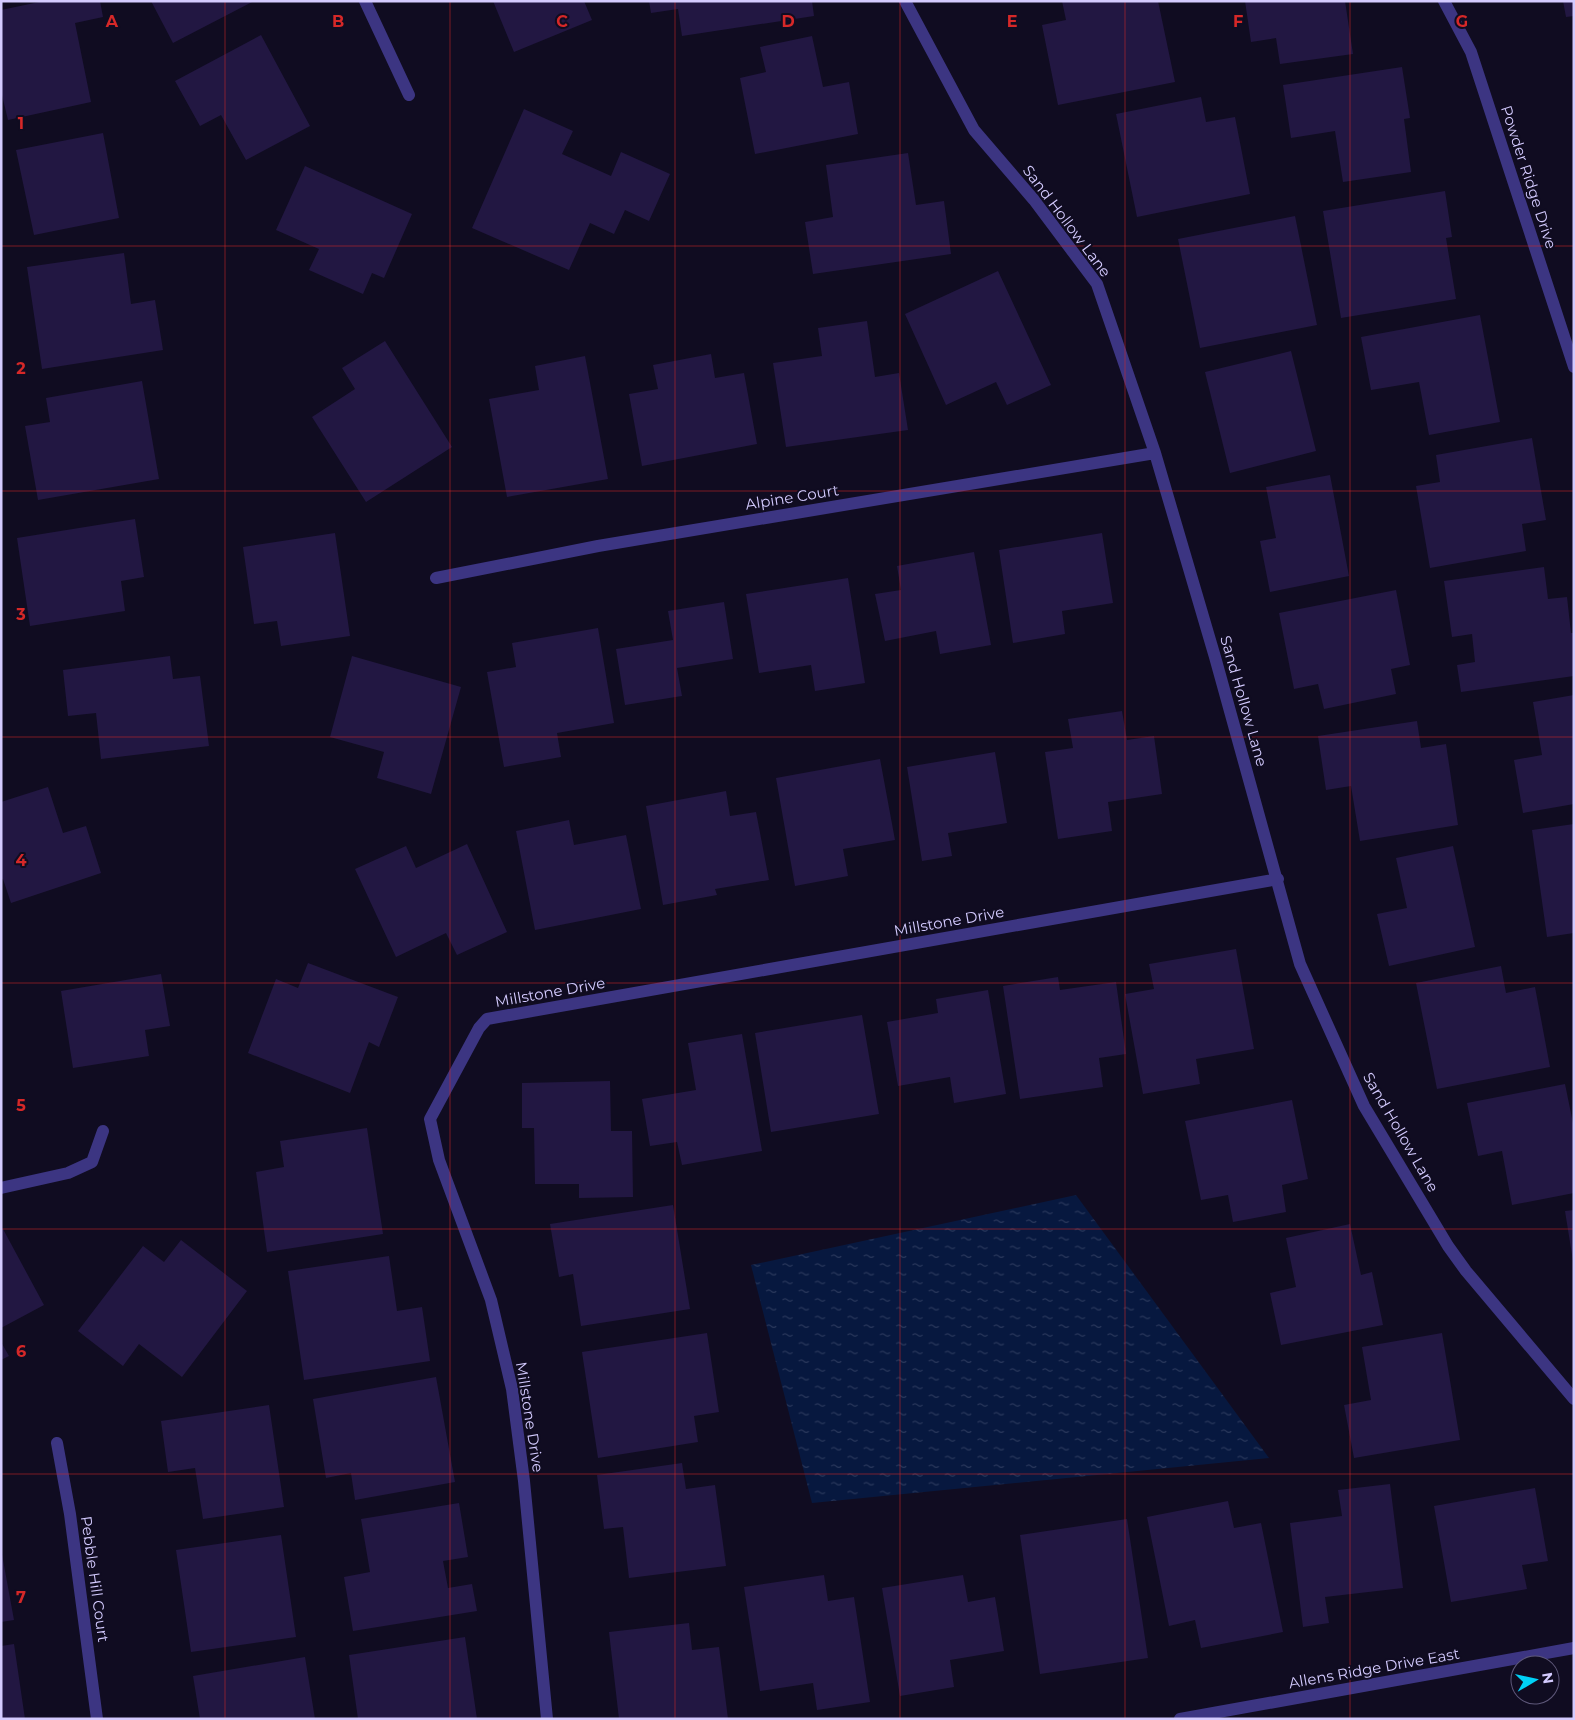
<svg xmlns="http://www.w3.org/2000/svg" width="1575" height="1720" font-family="Montserrat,sans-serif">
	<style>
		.water { fill: url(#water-ripples) }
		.building { fill: #221742 }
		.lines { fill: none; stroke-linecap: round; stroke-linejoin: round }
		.minor { stroke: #3c3582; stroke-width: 12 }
		.grid { fill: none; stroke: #d62828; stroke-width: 1; stroke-opacity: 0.55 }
		.labels { text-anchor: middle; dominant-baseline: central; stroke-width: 4; stroke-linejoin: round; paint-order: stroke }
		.street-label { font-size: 15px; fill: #d4cbff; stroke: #100c21 }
		.grid-label { font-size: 16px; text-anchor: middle; font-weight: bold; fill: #d62828; stroke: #100c21; stroke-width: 4; stroke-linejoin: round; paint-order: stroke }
	</style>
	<defs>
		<pattern id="water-ripples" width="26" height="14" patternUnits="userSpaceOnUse" patternTransform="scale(1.25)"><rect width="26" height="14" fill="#07183f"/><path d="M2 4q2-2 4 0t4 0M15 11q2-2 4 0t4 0" fill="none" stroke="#2a385c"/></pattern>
	</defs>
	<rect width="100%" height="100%" fill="#100c21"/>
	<path class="water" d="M1076,1195L1269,1458L812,1503L751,1265Z"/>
	<path class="building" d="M44,1H100L103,17L75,23L91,102L8,120L1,91V10Z
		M151,1H254L173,43Z
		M493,1H584L592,20L514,52Z
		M649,1H812L814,16L682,36L678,9L651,13Z
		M1062,1H1158L1175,82L1058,105L1042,25L1066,20Z
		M1245,1H1345L1353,54L1280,64L1276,38L1251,42Z
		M1563,1H1574V16L1566,17Z
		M261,35L310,126L246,160L221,115L200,126L175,81Z
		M812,36L823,87L849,82L858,134L755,154L740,78L766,72L760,47Z
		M1402,67L1410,118L1404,119L1411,172L1343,182L1335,131L1291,138L1283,85Z
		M1201,97L1206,122L1235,117L1250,194L1137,217L1116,114Z
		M524,109L573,131L562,154L611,176L621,152L670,174L649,221L625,210L614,234L590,223L569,270L472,228Z
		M103,133L119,218L34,235L16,150Z
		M908,153L916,205L944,201L951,254L813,274L805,222L833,217L826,165Z
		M305,166L412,214L384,278L372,273L363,294L309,270L319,249L276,230Z
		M1445,191L1452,237L1446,238L1456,299L1341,318L1323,211Z
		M1295,216L1317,325L1200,348L1178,239Z
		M124,253L131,304L155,300L163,350L42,369L27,267Z
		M998,271L1051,385L1007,405L996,382L946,405L905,314Z
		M1480,315L1500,422L1429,435L1419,382L1371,390L1361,337Z
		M867,321L875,377L899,373L908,430L786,447L773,363L822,356L818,328Z
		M385,341L452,447L366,502L312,417L355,389L342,368Z
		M1291,351L1316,451L1230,473L1205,372Z
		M711,354L715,378L744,373L757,444L642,466L629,394L658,389L653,365Z
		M585,356L608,479L507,497L489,399L539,390L535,366Z
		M142,381L159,479L38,500L25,426L50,422L46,398Z
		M1532,438L1546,520L1522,524L1526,551L1430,568L1416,486L1440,482L1436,455Z
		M1330,475L1349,576L1270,592L1260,541L1276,538L1266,487Z
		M135,519L144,577L121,581L125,611L30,626L17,538Z
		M335,533L350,636L281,646L277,621L254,624L243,547Z
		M1102,533L1113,603L1062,611L1065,634L1013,643L999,550Z
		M974,552L991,645L940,654L936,631L885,641L875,594L901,590L897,566Z
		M1544,567L1548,599L1567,597L1571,633H1574V676L1461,692L1457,665L1475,662L1472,634L1452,637L1444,581Z
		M848,578L865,683L815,691L811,665L759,673L746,594Z
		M1396,590L1410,665L1391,669L1396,694L1324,709L1318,684L1294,689L1279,613Z
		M724,602L733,659L677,668L682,696L625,705L616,649L673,640L668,611Z
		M598,628L614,723L557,733L561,757L504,767L487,672L516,667L512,643Z
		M170,656L173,679L200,676L209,746L101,759L96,713L68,716L63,670Z
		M352,656L461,687L431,794L377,778L384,752L330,737Z
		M1574,695V804L1523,813L1514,760L1542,755L1533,702Z
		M1122,711L1127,740L1154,736L1162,794L1108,802L1112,831L1058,839L1045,752L1073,748L1068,719Z
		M1417,721L1421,748L1446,744L1458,825L1360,841L1351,786L1326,790L1318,736Z
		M995,752L1007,823L948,833L952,856L922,861L907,767Z
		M880,759L895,840L843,849L848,876L795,886L776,778Z
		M48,787L63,833L86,826L101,873L11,903L3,879L1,880V802Z
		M726,791L730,816L756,812L769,880L715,889L717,895L663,905L646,806Z
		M569,820L574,845L626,835L641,909L535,930L516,831Z
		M1574,824V933L1547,937L1532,830Z
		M467,844L507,932L457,955L446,933L396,957L355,869L406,846L416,868Z
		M1453,846L1475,947L1389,966L1377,914L1407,908L1396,858Z
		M1236,949L1254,1049L1196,1059L1200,1084L1143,1094L1125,994L1154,989L1149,964Z
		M308,963L398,997L379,1047L369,1042L350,1093L248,1053L276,979L298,988Z
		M1501,966L1506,993L1535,987L1550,1067L1437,1089L1416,983Z
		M161,974L170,1026L145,1030L149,1056L73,1068L61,991Z
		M1058,977L1060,990L1116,982L1126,1054L1099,1058L1103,1087L1020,1099L1003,986Z
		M988,990L1006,1094L954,1103L950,1077L898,1086L887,1022L938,1013L936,999Z
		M862,1015L879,1114L771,1132L755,1033Z
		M742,1034L762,1151L682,1165L677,1142L650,1146L642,1099L696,1090L688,1043Z
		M610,1081L611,1131H632L633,1197L579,1198V1184H535L534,1128H522V1083Z
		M1565,1084L1574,1128V1193L1512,1205L1502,1151L1478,1156L1467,1103Z
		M1292,1100L1308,1179L1282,1185L1286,1212L1233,1222L1228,1195L1201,1200L1185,1121Z
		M367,1128L383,1234L267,1252L256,1172L284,1167L280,1141Z
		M673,1205L690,1309L581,1326L573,1274L559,1277L550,1224Z
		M1574,1210V1261H1573L1565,1211Z
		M1350,1224L1361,1275L1372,1272L1383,1325L1281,1345L1270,1293L1296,1287L1286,1238Z
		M3,1229L44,1305L1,1328V1230Z
		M181,1240L247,1291L182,1377L139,1344L123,1366L78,1331L143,1246L164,1262Z
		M389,1256L397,1311L422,1307L430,1361L304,1380L288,1271Z
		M707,1333L719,1412L694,1416L698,1442L598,1458L582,1352Z
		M1442,1333L1460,1440L1354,1458L1344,1405L1371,1400L1362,1347Z
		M1,1342L9,1356L1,1360Z
		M436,1377L455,1482L355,1500L351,1473L326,1478L313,1399Z
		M269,1405L284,1507L203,1519L195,1468L168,1472L161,1421Z
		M682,1463L686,1489L715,1485L726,1566L629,1578L623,1527L604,1529L597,1475Z
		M1390,1484L1403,1588L1325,1597L1329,1623L1303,1627L1290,1523L1342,1516L1338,1490Z
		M1535,1488L1548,1561L1522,1565L1527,1589L1451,1602L1434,1506Z
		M1228,1501L1234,1528L1261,1523L1283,1632L1201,1648L1195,1620L1169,1626L1147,1517Z
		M459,1503L468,1557L443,1561L448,1588L472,1584L477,1611L353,1631L344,1577L370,1572L361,1519Z
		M1127,1519L1148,1658L1040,1674L1020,1535Z
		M281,1535L296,1637L191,1652L176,1550Z
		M1,1549L14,1620L1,1622Z
		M824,1575L828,1601L854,1597L870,1702L817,1710L813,1683L760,1691L744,1587Z
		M963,1575L968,1602L995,1597L1004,1651L950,1660L954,1687L900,1696L882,1588Z
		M689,1623L692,1650L719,1647L728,1719H619L609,1632Z
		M465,1637L477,1719H358L349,1655Z
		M14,1644L25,1719H1V1646Z
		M305,1657L315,1719H200L193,1676Z"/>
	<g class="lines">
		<path class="minor" d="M365,1L409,95
			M905,1L974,130L1034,200L1097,284L1155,453L1215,657L1300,964L1364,1106L1448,1246L1466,1271L1574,1399
			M1444,1L1471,52L1574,367
			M436,578L598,546L1155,453
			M1,1188L68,1173L92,1162L103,1131
			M57,1443L70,1514L97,1719
			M547,1719L524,1481L512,1389L491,1300L439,1160L430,1119L479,1028L487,1019L1278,879
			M1180,1719L1574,1648"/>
	</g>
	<path class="grid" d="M225,1V1719M450,1V1719M675,1V1719M900,1V1719M1125,1V1719M1350,1V1719M1,246H1574M1,491H1574M1,737H1574M1,983H1574M1,1229H1574M1,1474H1574"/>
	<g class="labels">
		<g class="street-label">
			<text transform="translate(1529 177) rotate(72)">Powder Ridge Drive</text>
			<text transform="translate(1067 221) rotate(53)">Sand Hollow Lane</text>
			<text transform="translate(792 497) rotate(-9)">Alpine Court</text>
			<text transform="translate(1244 701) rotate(74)">Sand Hollow Lane</text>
			<text transform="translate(949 921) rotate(-10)">Millstone Drive</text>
			<text transform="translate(550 992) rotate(-10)">Millstone Drive</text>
			<text transform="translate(1401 1132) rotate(60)">Sand Hollow Lane</text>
			<text transform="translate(530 1417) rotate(81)">Millstone Drive</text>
			<text transform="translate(95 1579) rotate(82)">Pebble Hill Court</text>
			<text transform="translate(1374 1668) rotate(-10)">Allens Ridge Drive East</text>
		</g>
	</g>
	<g class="grid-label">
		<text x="112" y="27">A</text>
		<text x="338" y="27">B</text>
		<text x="562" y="27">C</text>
		<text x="788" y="27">D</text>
		<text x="1012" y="27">E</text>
		<text x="1238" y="27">F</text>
		<text x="1462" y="27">G</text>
		<text x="21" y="129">1</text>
		<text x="21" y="374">2</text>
		<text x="21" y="620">3</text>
		<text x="21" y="866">4</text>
		<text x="21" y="1111">5</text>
		<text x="21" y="1357">6</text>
		<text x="21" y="1603">7</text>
	</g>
	<rect width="1575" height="1720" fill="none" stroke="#d4cbff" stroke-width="5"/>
	<g transform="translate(1535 1680) rotate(81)"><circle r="24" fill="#100c21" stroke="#5e587a"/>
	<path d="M0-4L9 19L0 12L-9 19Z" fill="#00d1f6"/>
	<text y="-8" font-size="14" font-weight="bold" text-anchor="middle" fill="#d4cbff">N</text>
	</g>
</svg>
